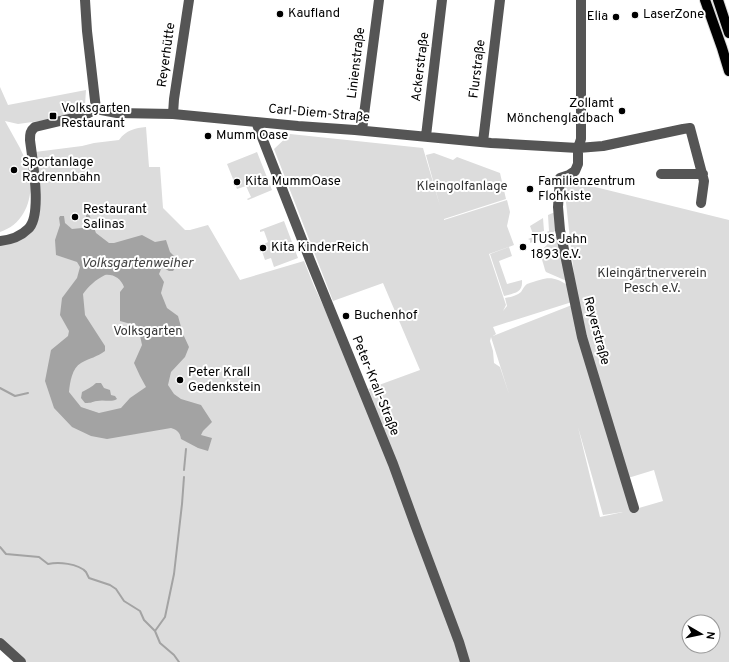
<svg xmlns="http://www.w3.org/2000/svg" width="729" height="662" font-family="Overpass,sans-serif">
	<style>
		.green { fill: #dcdcdc; fill-rule: evenodd }
		.water { fill: #a3a3a3; fill-rule: evenodd }
		.lines { fill: none; stroke-linecap: round; stroke-linejoin: round }
		.stream { stroke: #a3a3a3; stroke-width: 2 }
		.major-casing { stroke: #dbdbdb; stroke-width: 12 }
		.minor { stroke: #555; stroke-width: 10 }
		.major { stroke: #000; stroke-width: 10 }
		.poi-dot { fill: #000; stroke: #fff; stroke-width: 1.5 }
		.labels { text-anchor: middle; dominant-baseline: central; stroke-width: 4; stroke-linejoin: round; paint-order: stroke }
		.poi-label { font-size: 13px; fill: #000; stroke: #fff; text-anchor: start }
		.street-label { font-size: 13px; fill: #000; stroke: #fff }
		.park-label { font-size: 13px; fill: #333; stroke: #fff }
		.water-label { font-size: 14px; font-style: italic; fill: #444; stroke: #fff }
	</style>
	<rect width="100%" height="100%" fill="#fff"/>
	<path class="green" d="M0,87L8,105L86,90L85,105L75,113L68,117L18,124L5,121C10,130 15,139 20,148C22,153 25,158 27,162C36,189 29,223 0,232Z
		M146,127L149,167H160L163,208L185,230H190L208,225L240,280L304,261L314,286L364,393L370,392L368,389L420,370L383,283L333,301L274,149L290,134L423,148L440,206L426,155L434,153L453,160L457,157L500,173L506,199L444,219V220L507,200L510,212L507,226L514,245L489,254L506,305L503,311L507,306L505,298C510,297 517,296 521,292C523,289 524,286 527,284C546,278 551,274 569,286L572,302L493,327L496,334L493,336L577,303L564,184H586L587,185L729,220V662H19L0,640V241L29,228L35,152L82,146L94,143L119,140C126,130 135,128 146,127ZM491,337L509,394L500,367L494,363L493,351L490,341ZM578,427L603,515L623,512L600,517ZM654,470L663,501L632,510L628,478ZM689,622H713V646H689Z
		M257,152L272,190L248,200L247,199L251,197L246,186L237,189L227,164Z
		M555,212L556,230L543,242L541,239L530,243V240L528,239L549,231L548,215Z
		M543,218L544,231L533,234L530,226Z
		M284,221L298,258L274,267L271,258L265,260L260,246L268,242L264,231L260,232V230Z
		M560,234L569,282L546,272L545,270C544,265 541,258 541,254C542,247 555,238 560,234Z
		M509,247L512,256L499,261L507,284L522,280C523,293 515,293 504,296L490,254Z"/>
	<path class="water" d="M86,214H89L96,233L109,243H114L142,235L155,242L166,240L170,252L176,258L179,262L173,271H169L162,267L159,274L164,282L161,293L167,308L178,316L183,334L189,347L185,357L171,372L168,385L174,394L181,399L201,405L212,422L203,431L201,435L212,438L208,451L198,448L181,439C180,432 177,430 171,428L107,439L91,436L72,427L54,408L45,381L51,350L68,336L69,331L60,315L62,298L77,278L80,267L77,262L56,255L55,240L60,225L59,218L60,216H64L65,223L72,229L82,228L86,223ZM105,275C114,274 121,279 124,287L120,292V321L138,326L142,345L134,363L140,376L146,387L130,398L121,408L99,413L81,407L69,392C70,382 72,368 81,363C90,358 97,357 105,351V346L85,315L83,294C89,286 95,280 105,275Z
		M96,383H101L104,388L110,390L111,395L115,396L117,399C110,403 105,399 97,401C91,402 92,403 85,403L81,398L82,392C87,389 92,387 96,383Z"/>
	<g class="lines">
		<path class="stream" d="M0,388L15,396L28,393
			M184,470L186,449
			M0,547L6,554L39,557L48,564C58,562 78,563 86,572C87,574 88,576 89,578L110,585L116,589L124,601L140,611L144,620L155,631L160,643L174,655L179,662
			M155,631L165,617L174,574L182,504L184,477"/>
		<defs>
			<path id="major" d="M705,0L722,48L729,71
				M718,0L729,33"/>
		</defs>
		<use href="#major" class="major-casing"/>
		<path class="minor" d="M85,0L87,31L96,109
			M581,0V139L578,148V164L575,171L569,175L560,178L558,207L560,230L571,284L582,337L634,508
			M173,114L174,99L189,0
			M256,122L310,260L393,464L417,530L459,642L465,662
			M362,130L379,0
			M426,136L442,0
			M483,142L500,0
			M661,174H703
			M0,241C10,240 21,236 28,229C43,216 32,158 30,140C30,134 30,131 35,127L77,117L87,114L96,109L117,113L173,114L298,126L355,130L491,143L578,148L603,146L683,129L690,128L704,181L701,203
			M0,643L21,662"/>
		<use href="#major" class="major"/>
	</g>
	<g class="poi-dot">
		<circle cx="280" cy="14" r="4"/>
		<circle cx="635" cy="15" r="4"/>
		<circle cx="616" cy="17" r="4"/>
		<circle cx="622" cy="111" r="4"/>
		<rect x="49" y="112" width="8" height="8" rx="2"/>
		<circle cx="208" cy="136" r="4"/>
		<circle cx="14" cy="170" r="4"/>
		<circle cx="237" cy="182" r="4"/>
		<circle cx="530" cy="189" r="4"/>
		<circle cx="75" cy="217" r="4"/>
		<circle cx="523" cy="247" r="4"/>
		<circle cx="263" cy="248" r="4"/>
		<circle cx="346" cy="316" r="4"/>
		<circle cx="180" cy="380" r="4"/>
	</g>
	<g class="labels">
		<g class="poi-label">
			<text x="288" y="14">Kaufland</text>
			<text x="643" y="15">LaserZone</text>
			<text x="608" y="17" text-anchor="end">Elia</text>
			<text x="614" y="104" text-anchor="end">Zollamt<tspan x="614" dy="15">Mönchengladbach</tspan></text>
			<text x="61" y="109">Volksgarten<tspan x="61" dy="15">Restaurant</tspan></text>
			<text x="216" y="136">Mumm Oase</text>
			<text x="22" y="163">Sportanlage<tspan x="22" dy="15">Radrennbahn</tspan></text>
			<text x="245" y="182">Kita MummOase</text>
			<text x="538" y="182">Familienzentrum<tspan x="538" dy="15">Flohkiste</tspan></text>
			<text x="83" y="210">Restaurant<tspan x="83" dy="15">Salinas</tspan></text>
			<text x="531" y="240">TUS Jahn<tspan x="531" dy="15">1893 e.V.</tspan></text>
			<text x="271" y="248">Kita KinderReich</text>
			<text x="354" y="316">Buchenhof</text>
			<text x="188" y="373">Peter Krall<tspan x="188" dy="15">Gedenkstein</tspan></text>
		</g>
		<g class="street-label">
			<text transform="translate(167 55) rotate(-82)">Reyerhütte</text>
			<text transform="translate(357 63) rotate(-83)">Linienstraße</text>
			<text transform="translate(421 67) rotate(-83)">Ackerstraße</text>
			<text transform="translate(478 69) rotate(-83)">Flurstraße</text>
			<text transform="translate(319 114) rotate(5)">Carl-Diem-Straße</text>
			<text transform="translate(596 331) rotate(75)">Reyerstraße</text>
			<text transform="translate(375 386) rotate(68)">Peter-Krall-Straße</text>
		</g>
		<g class="park-label">
			<text x="462" y="187">Kleingolfanlage</text>
			<text x="652" y="274">Kleingärtnerverein<tspan x="652" dy="15">Pesch e.V.</tspan></text>
			<text x="148" y="332">Volksgarten</text>
		</g>
		<g class="water-label">
			<text x="137" y="263">Volksgartenweiher</text>
		</g>
	</g>
	<g transform="translate(701 634) rotate(99)"><circle r="19" fill="#ffffff" stroke="#999999"/>
	<path d="M0-3L7 15L0 10L-7 15Z" fill="#000000"/>
	<text y="-6" font-size="11" font-weight="bold" text-anchor="middle" fill="#000000">N</text>
	</g>
</svg>
